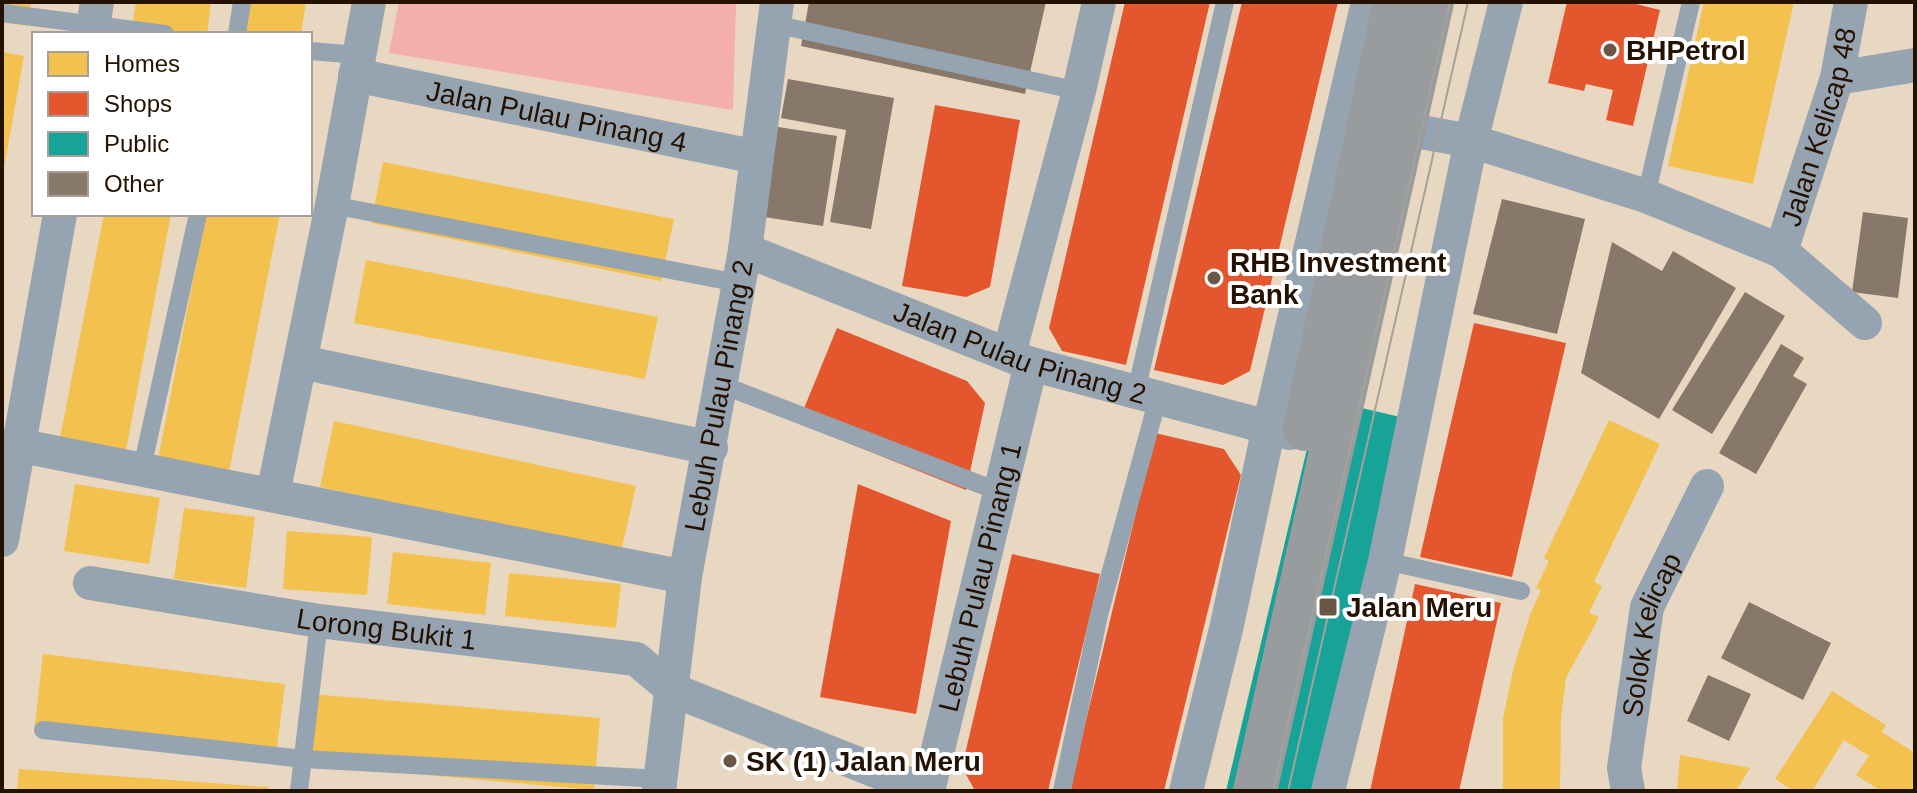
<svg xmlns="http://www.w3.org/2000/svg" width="1917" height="793" font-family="Arial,sans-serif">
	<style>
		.green { fill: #f4aead }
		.homes { fill: #f2c14e }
		.shops { fill: #e4572e }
		.public { fill: #17a398 }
		.building { fill: #877869 }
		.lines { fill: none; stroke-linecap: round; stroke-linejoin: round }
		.lane { stroke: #96a3b0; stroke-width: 18 }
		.street { stroke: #96a3b0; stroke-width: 34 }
		.highway { stroke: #999c9e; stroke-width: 44 }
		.tram { stroke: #a5a19b; stroke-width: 2 }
		.poi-dot { fill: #695644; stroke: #fff; stroke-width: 3 }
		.labels { text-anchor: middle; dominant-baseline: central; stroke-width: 8; stroke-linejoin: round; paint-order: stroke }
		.poi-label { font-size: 28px; font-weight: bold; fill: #241100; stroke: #fff; text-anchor: start }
		.street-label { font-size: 28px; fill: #241100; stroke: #fff }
	</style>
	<rect width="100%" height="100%" fill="#e8d7c1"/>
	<path class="green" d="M399,2H726L736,5L733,110L389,53Z"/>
	<path class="homes" d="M2,2H31L28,26L2,22Z
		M136,2H211L207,34H131Z
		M240,2H306L301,34H235Z
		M1704,2H1794L1753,184L1668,166Z
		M2,52L24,56L4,168H2Z
		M383,162L674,219L661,281L371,223Z
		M104,214H171L125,455L59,443Z
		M206,214H280L229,472L158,459Z
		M366,260L658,317L645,379L354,323Z
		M1609,420L1660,444L1594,582L1602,586L1589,613L1599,617L1566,678L1561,718L1560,791H1503V718L1514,666L1530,615L1541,590L1536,588L1549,561L1544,558Z
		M334,421L636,486L621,552L320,487Z
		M75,484L160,498L149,564L64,551Z
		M184,508L255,517L246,588L174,579Z
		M287,531L372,537L367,595L283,589Z
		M393,552L491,563L485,615L387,604Z
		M509,573L621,584L616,628L505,616Z
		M43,654L285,684L275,763L34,732Z
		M1832,691L1886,725L1882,732L1915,753V791H1881L1856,775L1869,756L1844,740L1812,791H1794L1775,779Z
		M311,694L600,718L594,790L305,764Z
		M1680,755L1750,768L1736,791H1677Z
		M19,769L268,787V791H17Z"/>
	<path class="shops" d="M1125,2H1210L1126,365L1062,351L1049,328Z
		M1242,2H1338L1250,371L1223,385L1154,370Z
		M1567,2H1628L1660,10L1633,126L1606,120L1613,90L1586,84L1584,91L1548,83Z
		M935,105L1020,120L990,287L966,297L902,286Z
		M1474,323L1566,343L1512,577L1420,557Z
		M837,328L967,381L985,403L966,490L798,423Z
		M1155,433L1224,449L1241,475L1164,791H1069Z
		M858,484L951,521L916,714L820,697Z
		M1012,554L1100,574L1048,791H975L962,767Z
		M1415,584L1501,603L1482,688L1459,791H1370Z"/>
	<path class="public" d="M1319,398L1430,424L1344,791H1226Z"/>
	<path class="building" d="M809,2H1046L1025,94L801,46Z
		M788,79L894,98L871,229L830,222L846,130L781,118Z
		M778,127L837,136L823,226L764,217Z
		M1502,199L1585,219L1557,334L1473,314Z
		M1863,212L1908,218L1898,298L1852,292Z
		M1612,242L1662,271L1673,251L1736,288L1659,419L1581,373Z
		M1745,292L1785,316L1712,434L1672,410Z
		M1781,344L1804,358L1793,376L1807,384L1756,474L1719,453Z
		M1749,602L1831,643L1803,700L1721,658Z
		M1708,675L1751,694L1729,741L1687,721Z"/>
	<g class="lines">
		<path class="lane" d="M2,13L165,34
			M774,24L1079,91
			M237,34L242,2
			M310,51L359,55
			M1646,196L1691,2
			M332,205L738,283
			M722,385L1000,492
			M1136,392L1225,2
			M142,468L198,214
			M1385,561L1521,591
			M43,730L304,759L661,779
			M299,791L319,621
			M1062,791L1099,615L1158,398"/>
		<g class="street">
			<path d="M92,34L97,2"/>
			<path id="s1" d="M355,75L757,157"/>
			<path d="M1837,78L1915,65"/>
			<path d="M1404,129L1471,141L1646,196L1781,251L1865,323"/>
			<path id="s2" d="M745,250L1031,364L1290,433"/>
			<path id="s3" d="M1781,251L1837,78L1851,2"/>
			<path d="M1009,354L1079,91L1099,2"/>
			<path d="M301,362L711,448"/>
			<path d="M17,445L685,577"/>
			<path d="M273,494L332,205L369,2"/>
			<path d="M2,540L60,214"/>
			<path id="s4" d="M90,583L319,621L636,659L673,690L926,791"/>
			<path id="s5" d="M659,791L685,577L745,250L777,2"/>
			<path id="s6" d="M928,791L1031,364"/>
			<path d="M1186,791L1227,625L1269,427L1368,2"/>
			<path d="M1328,791L1385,561L1471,141L1506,2"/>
			<path id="s7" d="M1628,791L1624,768L1647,607L1707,486"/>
		</g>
		<path class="highway" d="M1305,429L1395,2
			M1255,791L1432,2"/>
		<path class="tram" d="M1273,791L1450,2
			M1288,791L1468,2"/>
	</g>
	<g class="poi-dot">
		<circle cx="1610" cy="50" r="8"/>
		<circle cx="1214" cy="278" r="8"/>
		<rect x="1318" y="597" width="20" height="20" rx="4"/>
		<circle cx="730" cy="761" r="8"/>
	</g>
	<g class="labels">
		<g class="poi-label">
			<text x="1626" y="50">BHPetrol</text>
			<text x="1230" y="262">RHB Investment<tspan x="1230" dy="32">Bank</tspan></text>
			<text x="1346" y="607">Jalan Meru</text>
			<text x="746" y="761">SK (1) Jalan Meru</text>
		</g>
		<g class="street-label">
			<text stroke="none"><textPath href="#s1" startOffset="206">Jalan Pulau Pinang 4</textPath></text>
			<text stroke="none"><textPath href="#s3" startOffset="130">Jalan Kelicap 48</textPath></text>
			<text stroke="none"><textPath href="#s2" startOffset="294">Jalan Pulau Pinang 2</textPath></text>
			<text stroke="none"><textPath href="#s5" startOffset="400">Lebuh Pulau Pinang 2</textPath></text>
			<text stroke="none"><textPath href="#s6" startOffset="220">Lebuh Pulau Pinang 1</textPath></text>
			<text stroke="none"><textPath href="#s4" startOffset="300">Lorong Bukit 1</textPath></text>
			<text stroke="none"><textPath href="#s7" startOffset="160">Solok Kelicap</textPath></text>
		</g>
	</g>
	<rect width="1917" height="793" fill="none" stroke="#241100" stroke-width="8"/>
	<rect x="32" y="32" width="280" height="184" fill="#ffffff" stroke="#a7a099" stroke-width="2"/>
	<rect x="48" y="52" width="40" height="24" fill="#f2c14e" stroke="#a7a099" stroke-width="2"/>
	<text x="104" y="72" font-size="24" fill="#241100">Homes</text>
	<rect x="48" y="92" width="40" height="24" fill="#e4572e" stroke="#a7a099" stroke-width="2"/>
	<text x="104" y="112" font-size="24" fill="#241100">Shops</text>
	<rect x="48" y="132" width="40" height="24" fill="#17a398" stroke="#a7a099" stroke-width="2"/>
	<text x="104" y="152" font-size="24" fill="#241100">Public</text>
	<rect x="48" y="172" width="40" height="24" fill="#877869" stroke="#a7a099" stroke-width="2"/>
	<text x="104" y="192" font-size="24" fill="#241100">Other</text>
</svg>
